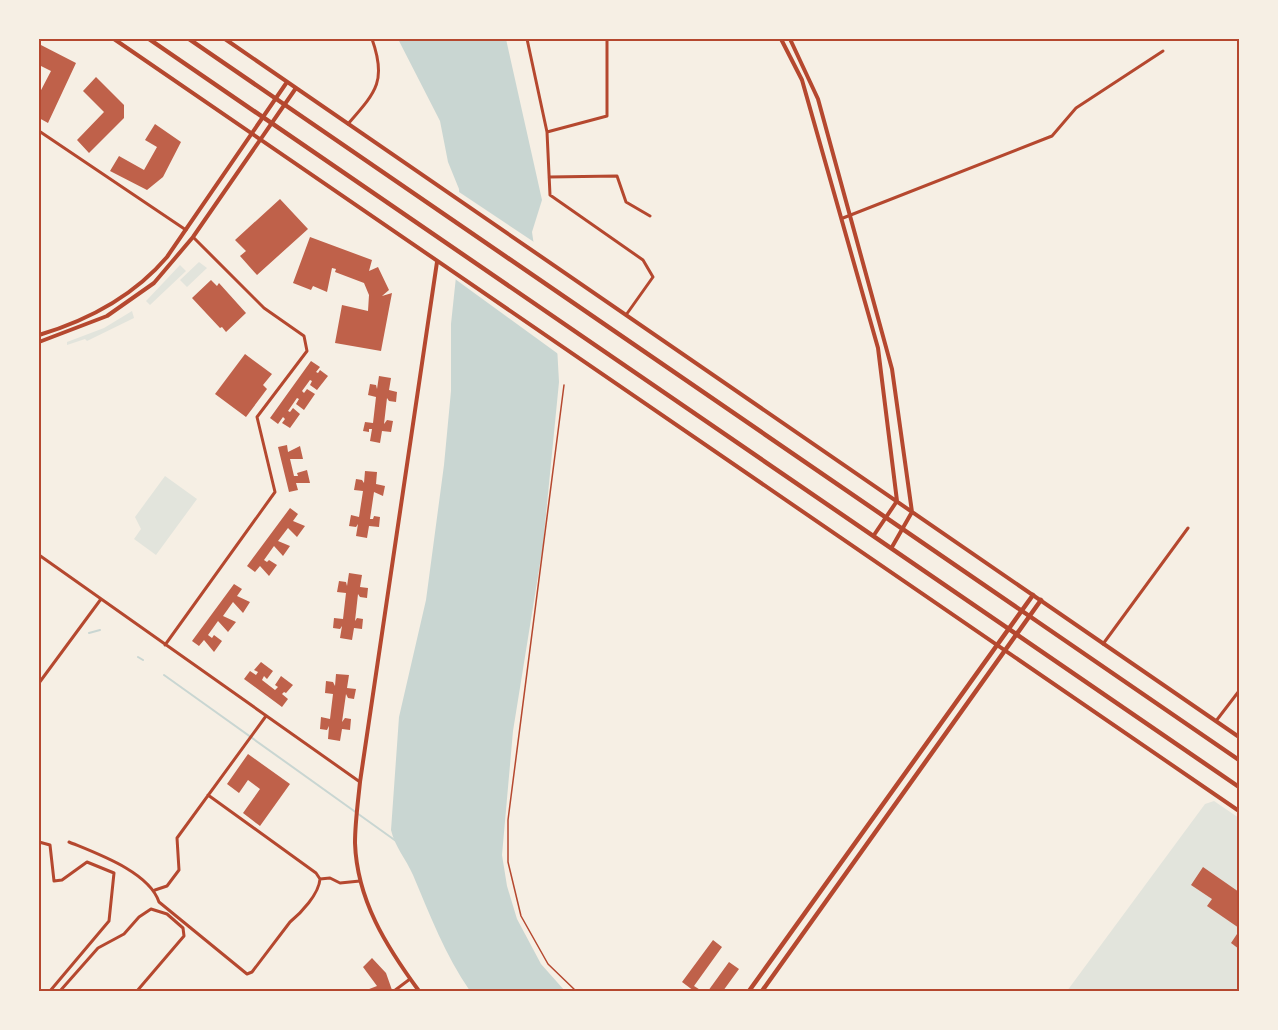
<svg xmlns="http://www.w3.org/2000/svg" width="1278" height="1030" font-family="Lato,sans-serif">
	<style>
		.green { fill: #e2e4dc }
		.water { fill: #c9d6d2 }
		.pier { fill: #f6efe4 }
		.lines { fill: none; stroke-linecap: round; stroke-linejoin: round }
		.stream { stroke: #c9d6d2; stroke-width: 2 }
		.building { fill: #bf614a }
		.path { stroke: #b5482f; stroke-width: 1.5 }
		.minor { stroke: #b5482f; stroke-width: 3 }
		.tertiary { stroke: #b5482f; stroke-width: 4 }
		.secondary { stroke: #b5482f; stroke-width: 4.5 }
		.primary { stroke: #b5482f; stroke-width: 4.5 }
		.neatline { fill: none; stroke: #b5482f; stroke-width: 2 }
	</style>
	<rect width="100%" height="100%" fill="#f6efe4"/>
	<path class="green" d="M199,262L207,268L187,287L180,280Z
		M180,265L186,271L150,305L146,301Z
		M132,311L134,318L87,341L85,339L67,345V342L104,328Z
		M165,476L197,499L156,555L134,539L141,529L135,517Z
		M1214,801L1239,818V991H1067L1205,804Z"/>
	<path class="water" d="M398,39H506L542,200L532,232L541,294L557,346L559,382L543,545L513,731L502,855L507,886L517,919L541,964L565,991H470C445,955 430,915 413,875C406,859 395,847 391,830L399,717L426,600L444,465L451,391V324L460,239L459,189L448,162L440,121Z"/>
	<path class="pier" d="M456,190L537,244L544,294L556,327L561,356L455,279Z"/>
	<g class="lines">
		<path class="stream" d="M89,633L100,630
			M138,657L143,660
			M164,675L396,841"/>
	</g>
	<path class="building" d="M39,44L76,63L48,123L39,118V94L51,71L39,65Z
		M96,77L124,105V118L89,153L77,140L104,112L83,91Z
		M155,124L181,142L163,177L147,190L110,171L119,156L144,170L157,147L145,140Z
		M280,199L308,229L257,275L240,256L246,251L235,240Z
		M310,237L372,260L369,271L378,267L389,290L382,296L392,293L381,351L335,343L342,305L368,311L369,295L364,283L335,272L336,269L332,268L327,292L313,286L311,290L293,283Z
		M211,280L217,286L219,283L246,313L226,332L222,327L220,328L192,298Z
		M245,354L272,374L263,385L267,389L246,417L215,394Z
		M311,361L320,367L316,372L318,373L320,370L328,376L317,390L310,385L312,381L310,380L302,391L304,393L307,389L315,394L304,410L296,404L299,399L297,398L288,411L290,412L293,408L300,414L290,428L282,423L285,419L283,417L278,424L270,418Z
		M379,376L391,378L389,390L397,392L396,402L389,401L387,398L384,424L387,420L393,421L391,432L382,431L380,443L370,441L372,429H369V432L363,431L365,422L373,423L376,397L368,395L370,384L376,385L377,389Z
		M287,445L288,452L300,446L303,459H290L294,476H298L297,473L307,470L310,483H296L298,490L289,492L278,447Z
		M365,471L377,472L376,484L385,486L383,496L374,492L370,519H373L374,516L380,517L379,527L369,526L367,538L356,536L358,524L356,527L349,526L351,515L359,517L363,491L354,490L356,479L362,480L364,483Z
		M290,508L298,514L293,521L305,526L297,537L288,528L278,541L290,546L283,556L274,546L264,560L267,562L269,560L277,565L269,576L260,566L255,572L247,566Z
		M349,573L362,575L360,587L368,588L367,598L360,597L358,594L355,621L357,618L363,619L362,629L354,628L352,640L340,638L342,626L340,629L333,628L334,618L343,619L346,593L337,592L339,581L346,582L347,586Z
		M234,584L242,589L237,596L250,602L243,613L233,602L223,616L236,622L228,632L218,621L208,635L212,638L214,635L222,641L214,652L204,640L199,646L192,641Z
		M261,662L273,671L267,679L264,676L262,680L275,690L278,687L275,685L281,676L293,685L286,693L284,692L282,694L288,699L282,707L244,679L250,671L256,675L258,672L254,670Z
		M336,674L349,675L347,688L356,689L354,699L348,698L346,694L342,722L345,718L351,719L350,730L342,729L340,741L328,739L329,726L327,730L320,729L321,717L330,719L333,694L325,693L326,681L333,682L335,686Z
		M248,754L290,784L260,826L243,813L260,789L248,780L239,793L227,784Z
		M1203,867L1239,892V928L1207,906L1212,899L1191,885Z
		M1239,931V949L1231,943Z
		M713,940L722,947L694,986L702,991H694L682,982Z
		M372,958L386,973L392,990L364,991L377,986L363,967Z
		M729,962L739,969L723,991H708Z"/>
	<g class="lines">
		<path class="path" d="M564,385L508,820V862L521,916L548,964L576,991"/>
		<path class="minor" d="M527,39L547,132L550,195L643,260L653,277L626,315
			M348,124C376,92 387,81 372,39
			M39,131L186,230
			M547,132L607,116V39
			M549,177L617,176L626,202L650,216
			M843,218L1052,136L1076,108L1163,51
			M39,555L360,782
			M1103,644L1188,528
			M165,645L275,492L257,417L307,351L304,336L264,308L193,237
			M39,683L101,599
			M1216,721L1239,691
			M208,795L316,873L320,879
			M39,842L50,845L54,881L62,880L87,862L114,873L109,921L50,991
			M69,842C98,854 149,872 159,902L247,974L252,972L290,922C301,913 319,894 320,879L330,878L340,883L360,881
			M155,890L167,886L179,870L177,838L266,716
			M60,991L98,948L124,934L139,917L151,909L167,914L183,928L184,936L137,991
			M394,991L410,979"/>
		<path class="tertiary" d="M114,39L1239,811
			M225,39L1239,737
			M781,39L802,80L878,348L897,501L874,535
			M790,39L818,99L892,369L912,512L892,547
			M39,335C89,320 133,297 167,257L287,82
			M39,342L107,316L154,283L193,237L296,88
			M419,991C386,946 357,900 355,843C355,823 358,802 360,782L437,262"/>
		<path class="secondary" d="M749,991L1033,595
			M762,991L1041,600"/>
		<path class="primary" d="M149,39L1239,787
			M189,39L1239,760"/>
	</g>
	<rect width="1278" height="1030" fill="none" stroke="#f6efe4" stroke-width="81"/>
	<rect x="40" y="40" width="1198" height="950" class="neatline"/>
</svg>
